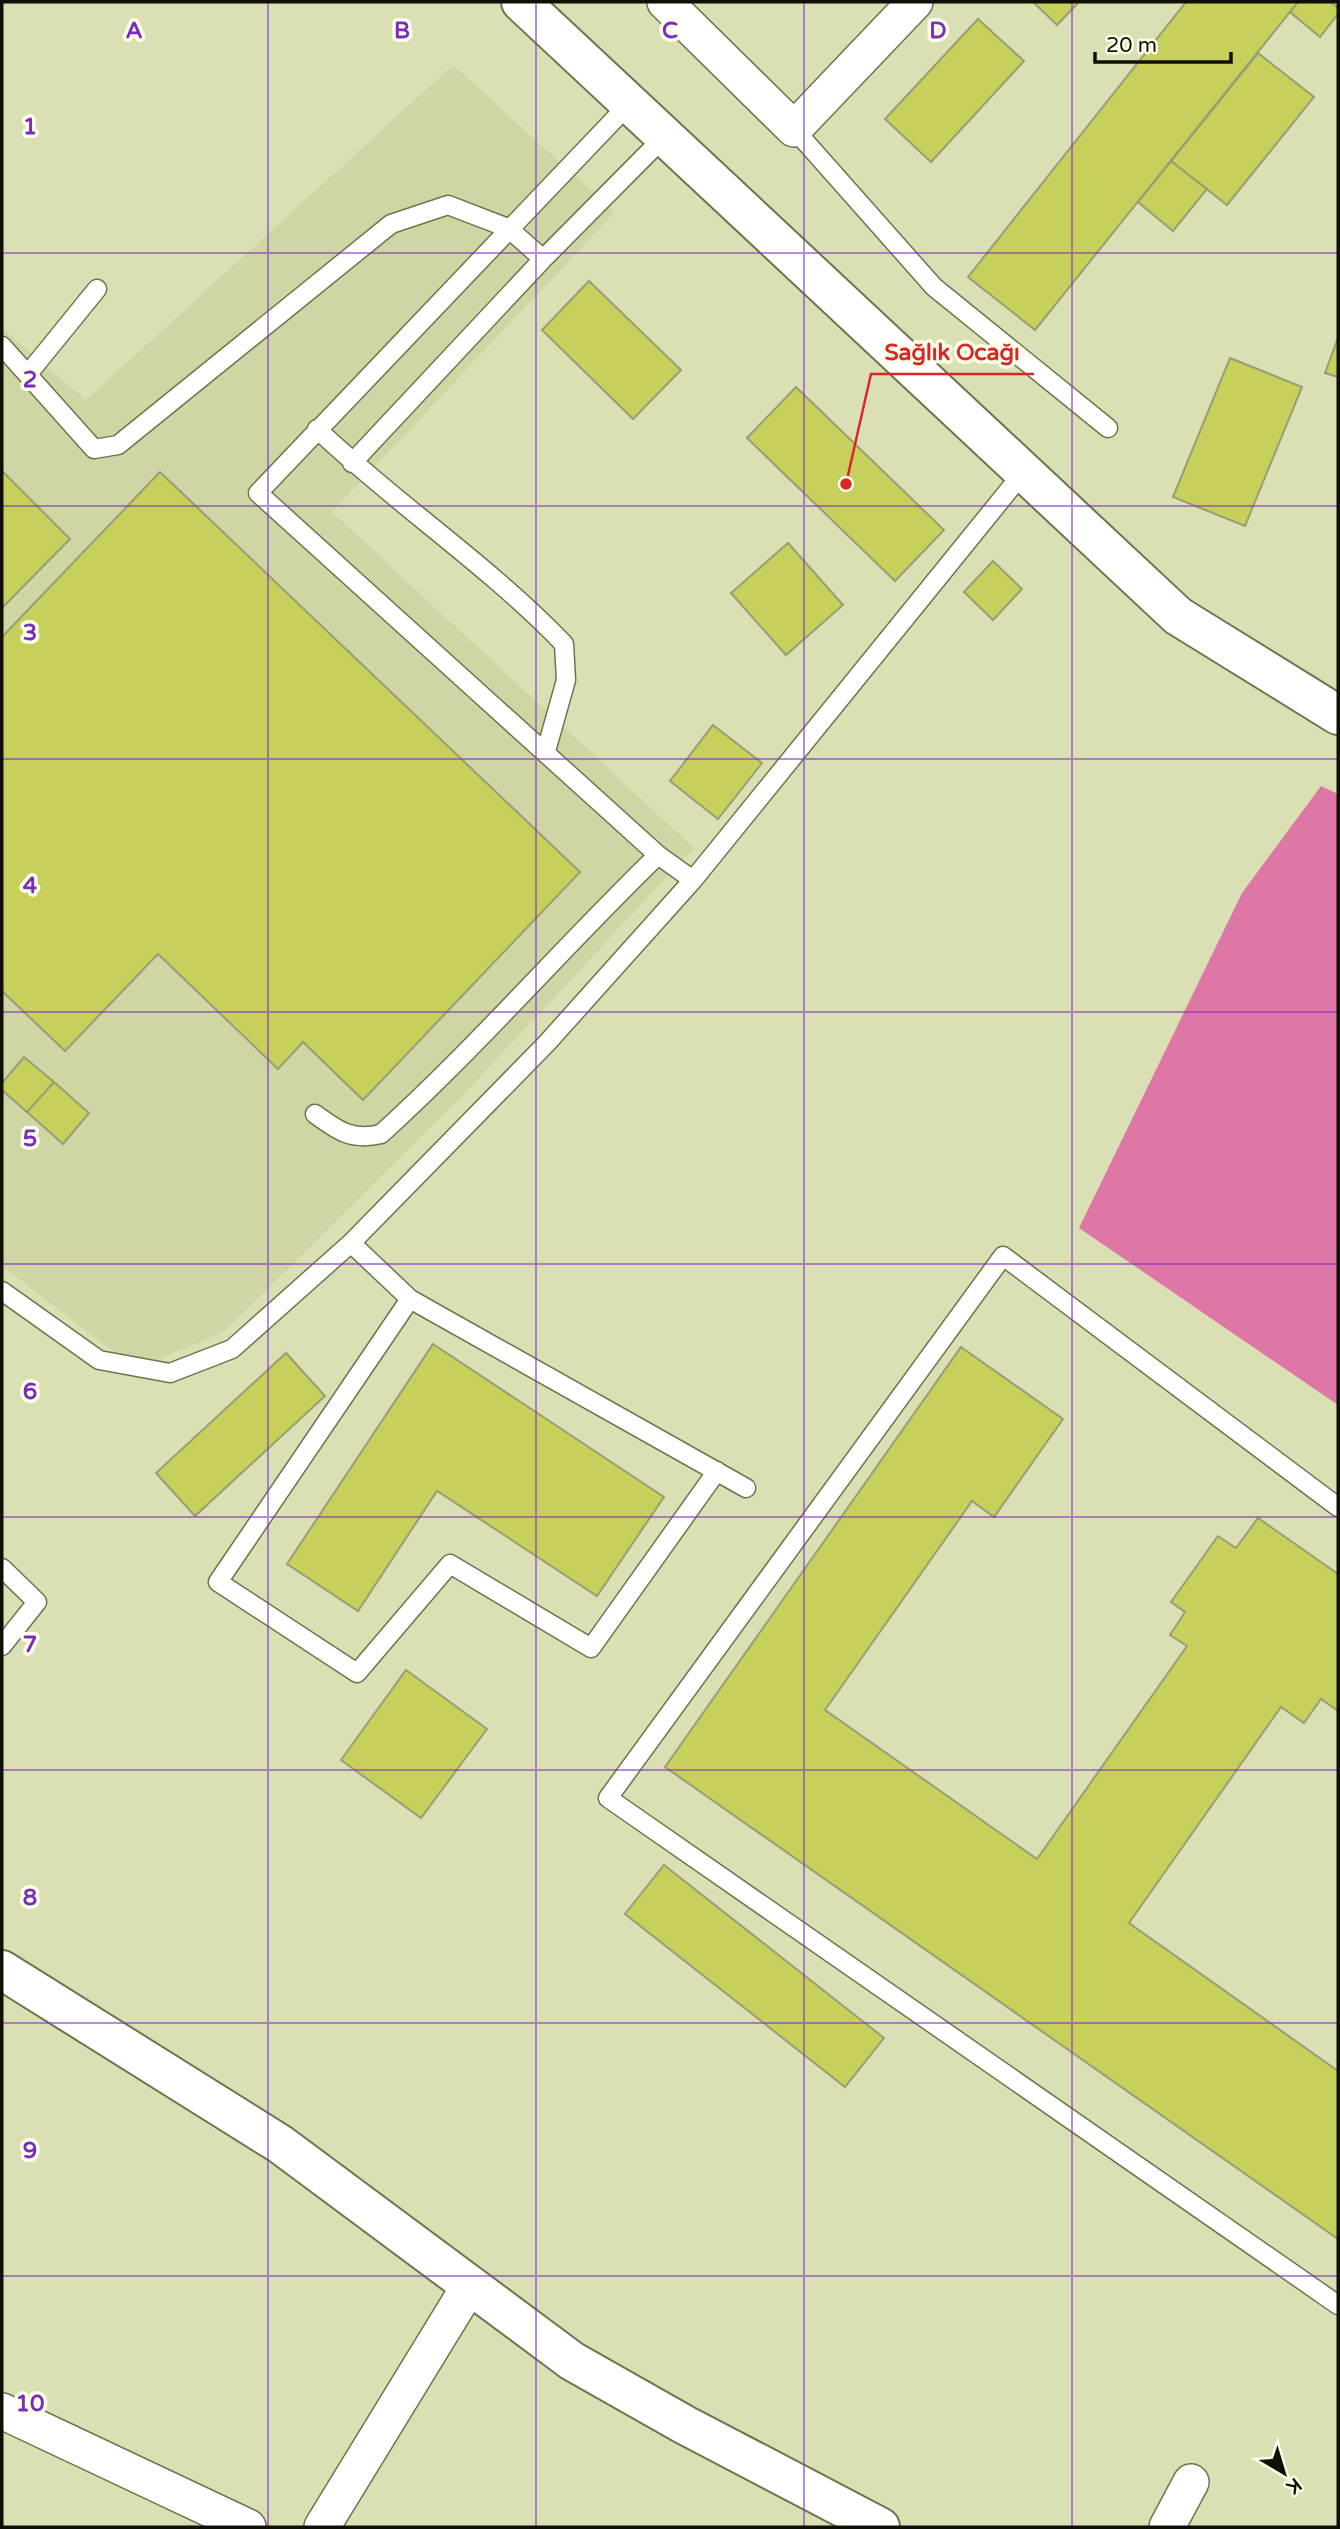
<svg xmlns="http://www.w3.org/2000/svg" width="1340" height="2529" font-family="'Varela Round',sans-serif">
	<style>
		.built { fill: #d0d6a3 }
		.forest { fill: #df77a6 }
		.building { fill: #c8d05c; stroke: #999d74; stroke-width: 2 }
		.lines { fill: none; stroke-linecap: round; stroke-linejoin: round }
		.service-casing { stroke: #6f734b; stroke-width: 21 }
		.minor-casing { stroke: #6f734b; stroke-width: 38 }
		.tertiary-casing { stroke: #6f734b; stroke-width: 42 }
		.service { stroke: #fff; stroke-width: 18 }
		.minor { stroke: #fff; stroke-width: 35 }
		.tertiary { stroke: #fff; stroke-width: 38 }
		.grid { fill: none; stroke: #7b2cbf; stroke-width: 2; stroke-opacity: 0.55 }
		.grid-label { font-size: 23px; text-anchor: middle; font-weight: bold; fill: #7b2cbf; stroke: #fcffe9; stroke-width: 7; stroke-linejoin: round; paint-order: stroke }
		.leader { fill: none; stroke: #d62828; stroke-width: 2.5 }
		.callout-dot { fill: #d62828; stroke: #fcffe9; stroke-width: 2.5 }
		.callout-label { font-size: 23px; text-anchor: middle; font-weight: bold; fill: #d62828; stroke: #fcffe9; stroke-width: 7; stroke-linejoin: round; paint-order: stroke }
	</style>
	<rect width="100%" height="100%" fill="#dbe0b4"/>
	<path class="built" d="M453,65L615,212L332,512L694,848L463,1095L225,1331L136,1369L2,1266V328L86,400Z"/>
	<path class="forest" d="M1321,786L1338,794V1405L1079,1228L1242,893Z"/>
	<path class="building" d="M1033,2H1079L1057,25Z
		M1186,2H1298L1035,330L968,277Z
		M1298,2H1331L1338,8V14L1320,37L1290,12Z
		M978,19L1024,61L931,162L885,119Z
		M1258,53L1314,97L1227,205L1171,161Z
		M1171,161L1207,189L1173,231L1138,202Z
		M589,281L681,370L633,419L542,330Z
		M1338,338V377L1325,373Z
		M1230,358L1302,387L1245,526L1173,497Z
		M796,387L944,530L895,581L747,438Z
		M2,471L70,539L2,608Z
		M160,472L580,872L363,1100L303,1042L278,1069L158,954L65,1051L2,991V637Z
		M788,543L843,605L786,655L731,593Z
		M993,561L1022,589L993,620L964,592Z
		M713,725L762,763L718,819L670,781Z
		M24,1057L54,1082L27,1112L2,1090V1083Z
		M54,1082L89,1113L63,1144L27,1112Z
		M433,1344L664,1497L597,1596L437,1491L358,1611L287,1564Z
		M961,1347L1063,1419L994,1517L972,1501L825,1710L1037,1859L1187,1646L1170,1635L1185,1612L1171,1602L1218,1536L1236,1548L1258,1518L1338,1574V1711L1321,1699L1304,1723L1281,1707L1129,1923L1338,2071V2239L665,1767Z
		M286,1353L325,1396L195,1516L156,1473Z
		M406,1670L487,1729L421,1818L341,1760Z
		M664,1865L884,2038L845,2087L625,1914Z"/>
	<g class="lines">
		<defs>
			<path id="service" d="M629,104L258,493L658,855L693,880
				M794,129L934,287L1108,428
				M2,346L94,449L118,445L391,224L448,205L508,228L543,259
				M28,374L97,289
				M317,429C396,504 488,565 564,644L566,680L546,751
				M352,463L543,259L664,137
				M315,1114C338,1131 352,1141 381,1134C478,1046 564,946 658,855
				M351,1243L410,1299L746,1488
				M2,1291L99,1360L170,1373L232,1349L351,1243L547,1043L693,880L1022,474
				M410,1299L218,1582L357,1673L450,1564L591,1648L717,1471
				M1338,1507L1003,1256L608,1798L1338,2305
				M2,1568L37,1602L2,1646"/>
			<path id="minor" d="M665,2L794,129L915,2
				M2,2411L248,2527
				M322,2527L470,2285
				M1167,2527L1191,2482"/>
			<path id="tertiary" d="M521,2L1178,616L1338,715
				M2,1970L280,2144L572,2361L685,2425L880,2527"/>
		</defs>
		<use href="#service" class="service-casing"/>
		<use href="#minor" class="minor-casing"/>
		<use href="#tertiary" class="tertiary-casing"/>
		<use href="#service" class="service"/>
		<use href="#minor" class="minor"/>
		<use href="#tertiary" class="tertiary"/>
	</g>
	<path class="grid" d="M268,2V2527M536,2V2527M804,2V2527M1072,2V2527M2,253H1338M2,506H1338M2,759H1338M2,1012H1338M2,1264H1338M2,1517H1338M2,1770H1338M2,2023H1338M2,2276H1338"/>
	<g class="grid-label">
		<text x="134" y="38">A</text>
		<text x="402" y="38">B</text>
		<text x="670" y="38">C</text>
		<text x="938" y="38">D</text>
		<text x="30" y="134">1</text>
		<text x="30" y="387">2</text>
		<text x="30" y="640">3</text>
		<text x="30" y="893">4</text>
		<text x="30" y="1146">5</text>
		<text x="30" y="1399">6</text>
		<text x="30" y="1652">7</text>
		<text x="30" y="1905">8</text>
		<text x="30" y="2158">9</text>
		<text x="30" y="2411">10</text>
	</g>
	<path class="leader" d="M846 484L871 374H1034"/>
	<circle class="callout-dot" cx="846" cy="484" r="7"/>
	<g class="callout-label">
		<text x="952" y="360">Sağlık Ocağı</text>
	</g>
	<rect width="1340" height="2529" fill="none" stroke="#0f1003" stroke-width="7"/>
	<g transform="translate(1284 2473) rotate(142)" stroke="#fcffe9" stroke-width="5" paint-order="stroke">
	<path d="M0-5L12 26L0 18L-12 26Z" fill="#0f1003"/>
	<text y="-10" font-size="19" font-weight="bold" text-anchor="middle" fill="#0f1003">K</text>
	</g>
	<path d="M1095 52v10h136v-10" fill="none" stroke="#0f1003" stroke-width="3.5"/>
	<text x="1106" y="52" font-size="21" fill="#0f1003" stroke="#fcffe9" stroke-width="5" paint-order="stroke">20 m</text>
</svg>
